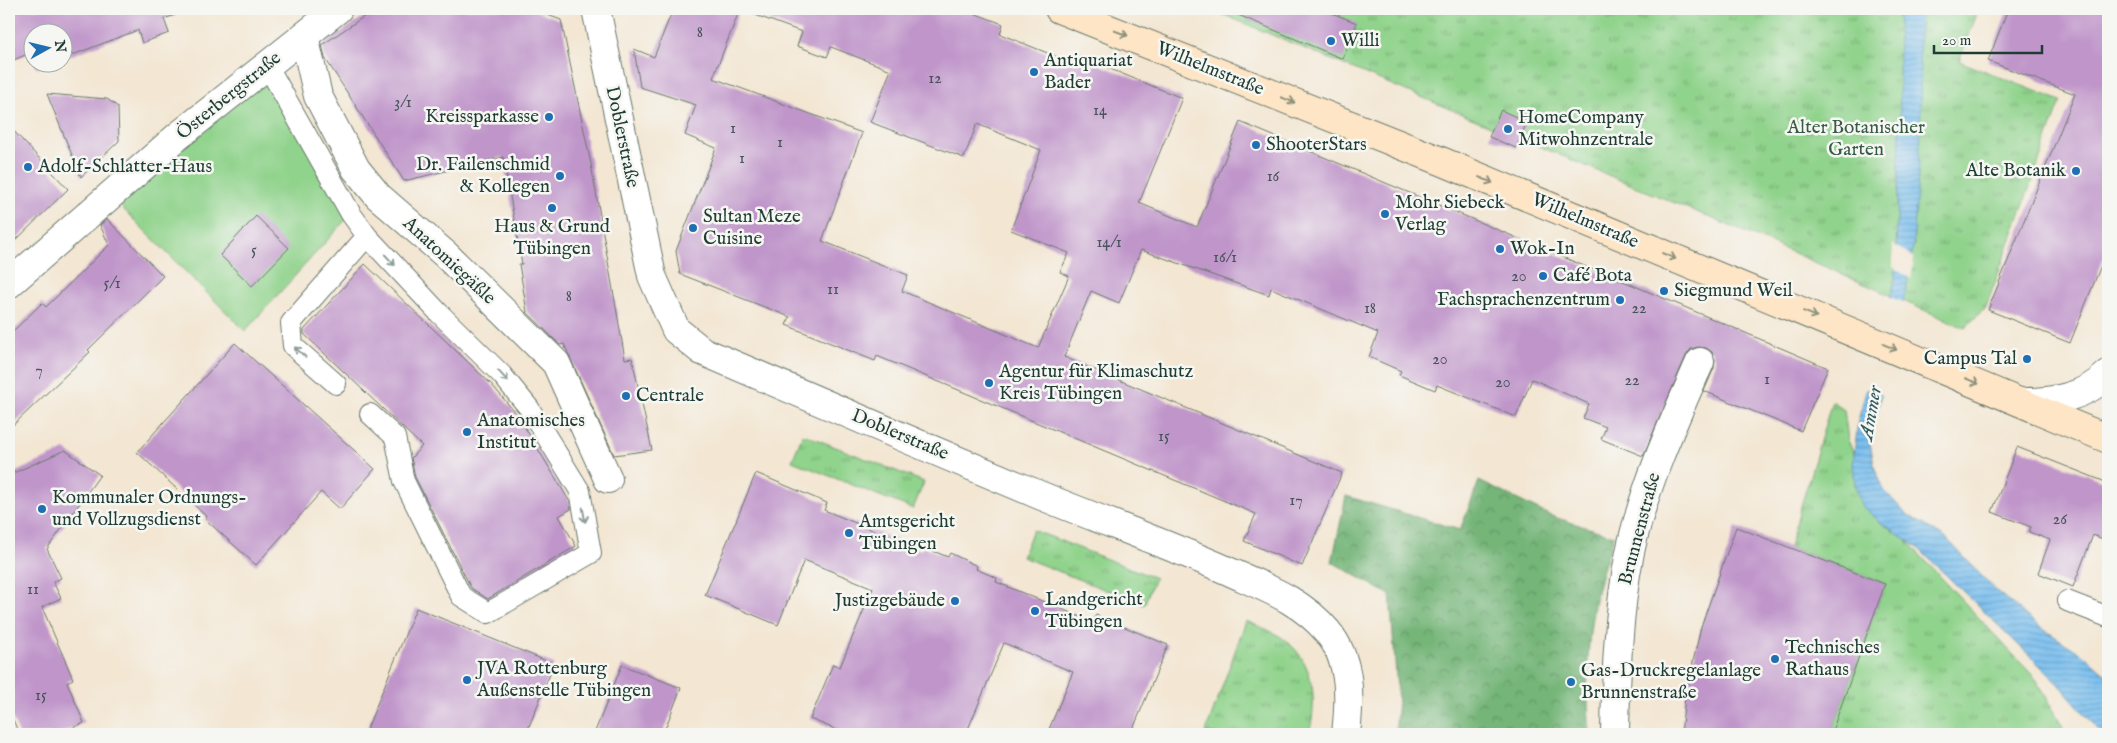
<svg xmlns="http://www.w3.org/2000/svg" width="2117" height="743" font-family="'IM FELL English',serif">
	<style>
		.grass { fill: url(#grass-tufts); stroke: #588860 }
		.forest { fill: url(#forest-crowns); stroke: #4a7956 }
		.garden { fill: #90d38c; stroke: #588860 }
		.water { fill: url(#water-rules); stroke: #4b7d91 }
		.pier { fill: #f3e6d2 }
		.building { fill: #c096ca }
		.lines { fill: none; stroke-linecap: round; stroke-linejoin: round }
		.service-casing { stroke: #69786b; stroke-width: 22 }
		.pedestrian-casing { stroke: #69786b; stroke-width: 30 }
		.minor-casing { stroke: #69786b; stroke-width: 30 }
		.secondary-casing { stroke: #69786b; stroke-width: 30 }
		.service { stroke: #fff; stroke-width: 20 }
		.pedestrian { stroke: #fff; stroke-width: 28 }
		.minor { stroke: #fff; stroke-width: 28 }
		.secondary { stroke: #fde5c5; stroke-width: 28 }
		.oneway { stroke: #8e917c }
		.oneway2 { stroke: #8f9e9a }
		.poi-dot { fill: #1f6fb2; stroke: #f6f6f2; stroke-width: 2 }
		.labels { text-anchor: middle; dominant-baseline: central; stroke-width: 5; stroke-linejoin: round; paint-order: stroke }
		.number-label { font-size: 16px; fill: #47535a }
		.poi-label { font-size: 19px; fill: #1f3d34; stroke: #f6f6f2; text-anchor: start }
		.street-label { font-size: 19px; fill: #1f3d34; stroke: #f6f6f2 }
		.park-label { font-size: 19px; fill: #365b46; stroke: #f6f6f2 }
		.water-label { font-size: 20px; font-style: italic; fill: #355d62; stroke: #f6f6f2 }
	</style>
	<defs>
		<pattern id="grass-tufts" width="24" height="20" patternUnits="userSpaceOnUse" patternTransform="scale(1.25)"><rect width="24" height="20" fill="#90d38c"/><path d="M3 7l-1-3M5 7V3M7 7l1-3M15 17l-1-3M17 17v-4M19 17l1-3" fill="none" stroke="#75ac73"/></pattern>
		<pattern id="forest-crowns" width="20" height="18" patternUnits="userSpaceOnUse" patternTransform="scale(1.25)"><rect width="20" height="18" fill="#74b578"/><path d="M2 6a3 3 0 1 1 6 0M12 15a3 3 0 1 1 6 0" fill="none" stroke="#5f9463"/></pattern>
		<pattern id="water-rules" width="6" height="5" patternUnits="userSpaceOnUse" patternTransform="scale(1.25)"><rect width="6" height="5" fill="#77bdee"/><path d="M0 2.5h6" fill="none" stroke="#619bc2"/></pattern>
	</defs>
	<rect width="100%" height="100%" fill="#f6f6f2"/>
	<filter id="ink" filterUnits="userSpaceOnUse"><feTurbulence type="fractalNoise" baseFrequency=".02" numOctaves="2"/><feDisplacementMap in="SourceGraphic" scale="10" xChannelSelector="R" yChannelSelector="G"/><feConvolveMatrix kernelMatrix="1 2 1 2 8 2 1 2 1" color-interpolation-filters="sRGB"/></filter>
	<filter id="wash" filterUnits="userSpaceOnUse"><feTurbulence type="fractalNoise" baseFrequency=".0096" numOctaves="4" result="noise"/><feDisplacementMap in="SourceGraphic" scale="20" xChannelSelector="R" yChannelSelector="G"/><feGaussianBlur stdDeviation="1.12" result="paint"/><feColorMatrix in="noise" values="0 0 0 0 0 0 0 0 0 0 0 0 0 0 0 0 0 1.4 0 .05"/><feComposite in="paint" operator="in"/></filter>
	<g filter="url(#wash)">
		<rect width="100%" height="100%" fill="#f3e6d2"/>
		<path class="grass" d="M1210,9H1979L1959,61L2061,101L1986,307L1965,328L1766,241Z
			M1832,401L1844,410L1848,440L1879,511L2036,679L2067,734H1831L1885,584L1789,547Z
			M803,434L924,482L913,509L792,461Z
			M1033,530L1155,578L1144,605L1022,557Z
			M1246,621C1255,625 1265,628 1274,633C1313,653 1319,696 1309,734H1205Z"/>
		<path class="forest" d="M1479,481L1551,516L1614,536C1608,555 1601,573 1597,592C1586,638 1586,687 1590,734H1395L1398,702L1390,595L1332,562L1346,496L1460,530Z"/>
		<path class="garden" d="M267,65L351,214L245,331L109,195Z"/>
		<path class="water" d="M1898,9H1922L1919,36L1921,133L1913,248L1906,290L1870,443L1875,469L1884,490L1905,513L1947,539L1994,589L2040,627L2085,656L2108,676V734H2102L2059,684L1918,548L1880,522L1861,505L1855,485L1853,463L1858,421L1895,280L1900,129Z"/>
		<path class="pier" d="M1893,244L1914,258L1911,279L1893,267Z
			M1887,296L1906,303L1883,395L1864,388Z"/>
		<g id="blocks">
			<path class="building" d="M9,9H185L186,11L164,19L169,33L142,43L138,30L62,59V32H32V59L30,53L9,62Z
				M375,9H531L561,20L591,164L625,359L632,358L652,450L614,455L564,344L560,345L527,312L519,264H522L503,157L404,181L325,58L322,45Z
				M673,9H740L713,78L862,133L822,241L908,275L902,291L1038,348L1069,276L1060,272L1069,253L1011,230L1041,150L977,124L964,158L870,122L891,70L831,47L827,57L797,46L802,32L747,12V9H963L1003,24L1000,34L1075,64L1078,56L1182,98L1139,203L1197,227L1240,122L1608,276L1609,275L1828,368L1801,431L1704,391L1714,368L1715,360L1712,352L1706,348L1698,347L1691,349L1686,356L1643,456L1601,439L1606,427L1583,418L1589,404L1532,379L1516,417L1437,385L1435,390L1399,375L1401,371L1369,357L1378,333L1271,288L1269,295L1141,250L1119,303L1091,291L1064,357L1342,473L1302,566L1244,541L1256,514L877,356L875,361L786,325L790,317L680,274L676,251L716,148L685,135L696,105L640,87L634,49L654,57Z
				M1224,9H1322L1357,23L1343,59Z
				M2008,9H2108V248L2070,343L1988,310L2075,94L1988,61Z
				M34,62H53L37,69Z
				M47,94L107,99L118,107L119,141L81,177Z
				M1501,110L1527,122L1516,148L1489,137Z
				M9,126L68,189L9,247Z
				M256,216L289,248L252,286L220,255Z
				M107,219L163,276L88,350L90,352L9,429V335L42,303L46,307L109,245L100,225Z
				M365,264L492,385L518,416L570,502L571,509L559,516L576,546L488,599L471,588L415,477L411,458L422,446L304,334V330Z
				M235,343L375,469L340,509L321,492L256,565L205,519L207,517L137,452Z
				M2017,447L2108,483V541L2093,535L2073,587L2038,573L2050,540L2029,532L2031,527L1992,512Z
				M65,450L100,475L47,549L61,578L53,582L61,598L42,607L73,679L67,682L84,723L58,734H19L9,710V475Z
				M756,473L827,503L824,510L921,550L923,547L948,557L950,553L977,566L976,569L997,578L996,582L1093,622L1096,615L1168,645L1131,734H1047L1073,672L1004,643L966,734H847L810,719L833,664L840,667L873,588L804,560L778,625L705,595Z
				M1736,527L1885,584L1831,734H1681L1685,697L1701,627Z
				M416,608L554,664L526,734H365Z
				M622,665L681,688L663,734H594Z"/>
		</g>
	</g>
	<g filter="url(#ink)">
		<use href="#blocks" fill-opacity="0" stroke="#69786b" stroke-width="1"/>
		<g class="lines">
			<defs>
				<path id="service" d="M267,65L351,214L367,236
					M336,384L293,346L291,323L367,236L439,313L502,375L529,408L580,491L591,553L488,613L461,596L404,481L395,437L370,414
					M2067,601L2108,617"/>
				<path id="pedestrian" d="M304,36L318,96L356,169L378,196L446,255L556,363L608,479"/>
				<path id="minor" d="M596,9L652,276L676,330L702,351C814,399 925,447 1037,494C1100,520 1164,543 1226,570C1263,587 1300,599 1327,631C1352,661 1350,698 1346,734
					M9,284L177,137L338,9
					M2023,402C2055,402 2085,397 2108,374
					M1615,734C1616,674 1618,611 1630,552C1644,486 1673,423 1700,362"/>
				<path id="secondary" d="M1059,9L1441,161L2108,439"/>
			</defs>
			<use href="#service" class="service-casing"/>
			<use href="#pedestrian" class="pedestrian-casing"/>
			<use href="#minor" class="minor-casing"/>
			<use href="#secondary" class="secondary-casing"/>
			<use href="#service" class="service"/>
			<use href="#pedestrian" class="pedestrian"/>
			<use href="#minor" class="minor"/>
			<use href="#secondary" class="secondary"/>
		</g>
		<defs><path id="oneway-shaft" d="M-6 0H5M1.5-3L5.5 0L1.5 3" fill="none" stroke-width="1.6" stroke-linecap="round" stroke-linejoin="round" transform="scale(1.25)"/></defs>
		<g class="oneway">
			<use href="#oneway-shaft" transform="translate(1121 33) rotate(21)"/>
			<use href="#oneway-shaft" transform="translate(1288 100) rotate(22)"/>
			<use href="#oneway-shaft" transform="translate(1486 180) rotate(23)"/>
			<use href="#oneway-shaft" transform="translate(1669 256) rotate(23)"/>
			<use href="#oneway-shaft" transform="translate(1810 314) rotate(22)"/>
			<use href="#oneway-shaft" transform="translate(1890 347) rotate(23)"/>
			<use href="#oneway-shaft" transform="translate(1972 381) rotate(23)"/>
		</g>
		<g class="oneway2">
			<use href="#oneway-shaft" transform="translate(390 260) rotate(47)"/>
			<use href="#oneway-shaft" transform="translate(300 352) rotate(-139)"/>
			<use href="#oneway-shaft" transform="translate(503 376) rotate(48)"/>
			<use href="#oneway-shaft" transform="translate(584 515) rotate(80)"/>
		</g>
	</g>
	<g class="poi-dot">
		<circle cx="1331" cy="41" r="5"/>
		<circle cx="1034" cy="72" r="5"/>
		<circle cx="549" cy="117" r="5"/>
		<circle cx="1508" cy="129" r="5"/>
		<circle cx="1256" cy="145" r="5"/>
		<circle cx="28" cy="167" r="5"/>
		<circle cx="2076" cy="171" r="5"/>
		<circle cx="560" cy="176" r="5"/>
		<circle cx="552" cy="208" r="5"/>
		<circle cx="1385" cy="214" r="5"/>
		<circle cx="693" cy="228" r="5"/>
		<circle cx="1500" cy="249" r="5"/>
		<circle cx="1543" cy="276" r="5"/>
		<circle cx="1664" cy="291" r="5"/>
		<circle cx="1620" cy="300" r="5"/>
		<circle cx="2027" cy="359" r="5"/>
		<circle cx="989" cy="383" r="5"/>
		<circle cx="626" cy="396" r="5"/>
		<circle cx="467" cy="432" r="5"/>
		<circle cx="42" cy="509" r="5"/>
		<circle cx="849" cy="533" r="5"/>
		<circle cx="955" cy="601" r="5"/>
		<circle cx="1035" cy="611" r="5"/>
		<circle cx="1775" cy="659" r="5"/>
		<circle cx="467" cy="680" r="5"/>
		<circle cx="1571" cy="682" r="5"/>
	</g>
	<g class="labels">
		<g class="number-label">
			<text x="700" y="33">8</text>
			<text x="935" y="79">12</text>
			<text x="403" y="103">3/1</text>
			<text x="1100" y="111">14</text>
			<text x="733" y="129">1</text>
			<text x="780" y="143">1</text>
			<text x="742" y="159">1</text>
			<text x="1273" y="177">16</text>
			<text x="1109" y="243">14/1</text>
			<text x="254" y="251">5</text>
			<text x="1225" y="258">16/1</text>
			<text x="1519" y="277">20</text>
			<text x="112" y="284">5/1</text>
			<text x="833" y="290">11</text>
			<text x="569" y="297">8</text>
			<text x="1370" y="309">18</text>
			<text x="1639" y="309">22</text>
			<text x="1440" y="360">20</text>
			<text x="39" y="371">7</text>
			<text x="1767" y="380">1</text>
			<text x="1632" y="381">22</text>
			<text x="1503" y="383">20</text>
			<text x="1164" y="437">15</text>
			<text x="1296" y="501">17</text>
			<text x="2060" y="520">26</text>
			<text x="33" y="590">11</text>
			<text x="41" y="696">15</text>
		</g>
		<g class="poi-label">
			<text x="1341" y="41">Willi</text>
			<text x="1044" y="61">Antiquariat<tspan x="1044" dy="22">Bader</tspan></text>
			<text x="539" y="117" text-anchor="end">Kreissparkasse</text>
			<text x="1518" y="118">HomeCompany<tspan x="1518" dy="22">Mitwohnzentrale</tspan></text>
			<text x="1266" y="145">ShooterStars</text>
			<text x="550" y="165" text-anchor="end">Dr. Failenschmid<tspan x="550" dy="22">&amp; Kollegen</tspan></text>
			<text x="38" y="167">Adolf-Schlatter-Haus</text>
			<text x="2066" y="171" text-anchor="end">Alte Botanik</text>
			<text x="1395" y="203">Mohr Siebeck<tspan x="1395" dy="22">Verlag</tspan></text>
			<text x="703" y="217">Sultan Meze<tspan x="703" dy="22">Cuisine</tspan></text>
			<text x="552" y="227" text-anchor="middle">Haus &amp; Grund<tspan x="552" dy="22">Tübingen</tspan></text>
			<text x="1510" y="249">Wok-In</text>
			<text x="1553" y="276">Café Bota</text>
			<text x="1674" y="291">Siegmund Weil</text>
			<text x="1610" y="300" text-anchor="end">Fachsprachenzentrum</text>
			<text x="2017" y="359" text-anchor="end">Campus Tal</text>
			<text x="999" y="372">Agentur für Klimaschutz<tspan x="999" dy="22">Kreis Tübingen</tspan></text>
			<text x="636" y="396">Centrale</text>
			<text x="477" y="421">Anatomisches<tspan x="477" dy="22">Institut</tspan></text>
			<text x="52" y="498">Kommunaler Ordnungs-<tspan x="52" dy="22">und Vollzugsdienst</tspan></text>
			<text x="859" y="522">Amtsgericht<tspan x="859" dy="22">Tübingen</tspan></text>
			<text x="1045" y="600">Landgericht<tspan x="1045" dy="22">Tübingen</tspan></text>
			<text x="945" y="601" text-anchor="end">Justizgebäude</text>
			<text x="1785" y="648">Technisches<tspan x="1785" dy="22">Rathaus</tspan></text>
			<text x="477" y="669">JVA Rottenburg<tspan x="477" dy="22">Außenstelle Tübingen</tspan></text>
			<text x="1581" y="671">Gas-Druckregelanlage<tspan x="1581" dy="22">Brunnenstraße</tspan></text>
		</g>
		<g class="street-label">
			<text transform="translate(1210 69) rotate(22)">Wilhelmstraße</text>
			<text transform="translate(229 96) rotate(-39)">Österbergstraße</text>
			<text transform="translate(622 137) rotate(78)">Doblerstraße</text>
			<text transform="translate(1585 221) rotate(23)">Wilhelmstraße</text>
			<text transform="translate(449 261) rotate(43)">Anatomiegäßle</text>
			<text transform="translate(900 435) rotate(23)">Doblerstraße</text>
			<text transform="translate(1640 529) rotate(-75)">Brunnenstraße</text>
		</g>
		<g class="park-label">
			<text x="1856" y="128">Alter Botanischer<tspan x="1856" dy="22">Garten</tspan></text>
		</g>
		<g class="water-label">
			<text transform="translate(1871 413) rotate(-80)">Ammer</text>
		</g>
	</g>
	<rect width="2117" height="743" fill="none" stroke="#f6f6f2" stroke-width="30"/>
	<g transform="translate(48 48) rotate(82)"><circle r="24" fill="#f6f6f2" stroke="#a0aca6"/>
	<path d="M0-4L9 19L0 12L-9 19Z" fill="#1f6fb2"/>
	<text y="-8" font-size="14" font-weight="bold" text-anchor="middle" fill="#1f3d34">N</text>
	</g>
	<path d="M1934 45v8h108v-8" fill="none" stroke="#1f3d34" stroke-width="2.5"/>
	<text x="1942" y="45" font-size="15" fill="#1f3d34" stroke="#f6f6f2" stroke-width="4" paint-order="stroke">20 m</text>
</svg>
